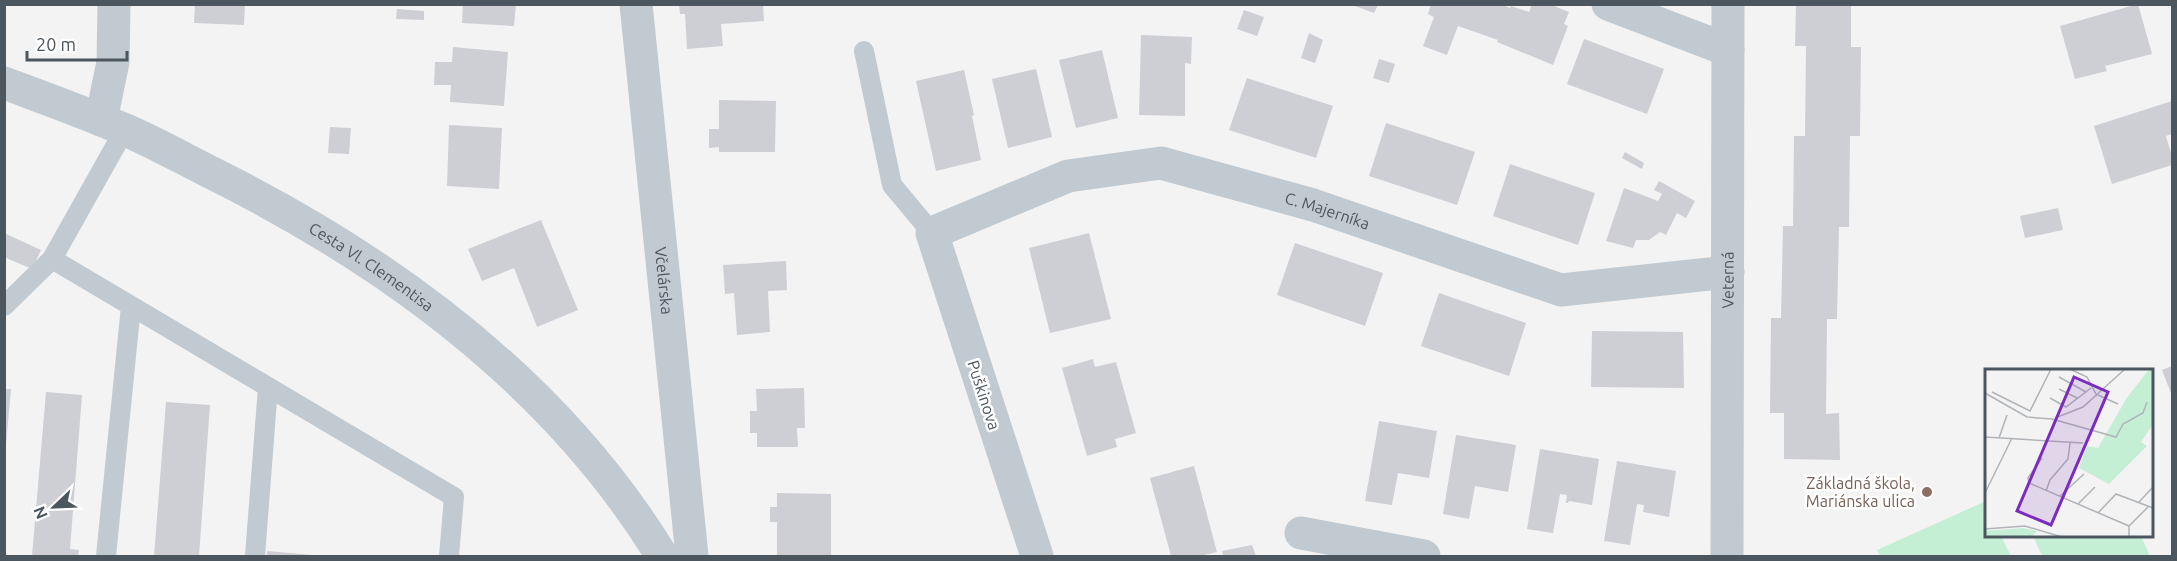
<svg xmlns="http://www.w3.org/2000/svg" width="2177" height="561" font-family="Ubuntu,sans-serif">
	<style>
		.green { fill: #c4efd5 }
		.building { fill: #cdcfd4 }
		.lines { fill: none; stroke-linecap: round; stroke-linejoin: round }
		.service { stroke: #c1cad0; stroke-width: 20 }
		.minor { stroke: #c1cad0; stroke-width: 33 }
		.education-dot { fill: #8d6e63; stroke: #fff; stroke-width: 2 }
		.labels { text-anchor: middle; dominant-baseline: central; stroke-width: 5; stroke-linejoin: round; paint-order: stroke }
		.street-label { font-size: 16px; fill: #4b565f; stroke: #fff }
		.education-label { font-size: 16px; fill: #785e54; stroke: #fff; text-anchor: end }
		.inset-road { fill: none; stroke: #b0b4b8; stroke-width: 1.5 }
		.view { fill: #7b2cbf; fill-opacity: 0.15; stroke: #7b2cbf; stroke-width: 3 }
		.inset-edge { fill: none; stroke: #4b565f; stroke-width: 3 }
	</style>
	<rect width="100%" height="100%" fill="#f4f3f3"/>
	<path class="green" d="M1986,501V536H2001L2011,556H1880L1877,550Z
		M2033,536H2141L2150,556H2042Z"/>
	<path class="building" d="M195,4H245L244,25L194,23Z
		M463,4H516L514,26L462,23Z
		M679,4H763L764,21L721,24L723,46L687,49L685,14H680Z
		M1431,4H1500L1510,8L1511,6L1529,12L1532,4H1549L1569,12L1564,24L1568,26L1553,65L1497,42L1498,40L1458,26L1447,55L1423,46L1434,17L1428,14Z
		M1796,4H1851V47H1861L1860,136H1850L1849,227H1839L1837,319H1827L1826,414L1839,413L1840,460L1784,459V413H1770L1771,318H1781L1783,226H1793L1794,136H1805L1806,46H1795Z
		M2138,4L2152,54L2105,66L2107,71L2075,79L2060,26Z
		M1352,5H1378L1374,13Z
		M397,9L424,11V20L396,19Z
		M1244,10L1264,17L1257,36L1237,29Z
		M1309,33L1323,40L1315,63L1301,58Z
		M1141,35L1192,37L1191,64L1185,63V116L1139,115Z
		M1584,39L1664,69L1647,114L1567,84Z
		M453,47L508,52L504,106L450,102L451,85H434L435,62H452Z
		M1102,50L1118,118L1076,128L1059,60Z
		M1379,59L1395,64L1389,83L1373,78Z
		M1036,69L1052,137L1008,148L992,79Z
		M964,70L974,115L972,116L981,160L936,171L916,81Z
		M1247,78L1333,106L1316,158L1229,130Z
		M719,100L776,101L775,152H719V147L709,148V129H719Z
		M2172,101V134L2166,136L2172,156V165L2112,184L2094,126Z
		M1386,123L1475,152L1457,205L1369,176Z
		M449,125L502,128L499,189L447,186Z
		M330,127L351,128L349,154L328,153Z
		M1625,152L1644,163L1642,169L1622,158Z
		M1510,164L1595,193L1578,245L1493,216Z
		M1659,181L1695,201L1686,218L1677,213L1666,235L1660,232L1649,240H1636L1633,248L1606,241L1624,188L1658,201L1662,194L1654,190Z
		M2058,208L2063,230L2025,238L2020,216Z
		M541,220L578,310L537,327L514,268L482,281L468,249Z
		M4,233L41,250L32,269L4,257Z
		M1089,233L1111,319L1050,333L1029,248Z
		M1295,243L1383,273L1365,326L1277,295Z
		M786,261L787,290L768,291L770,332L737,335L734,293L725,294L723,265Z
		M1439,293L1526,323L1509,376L1421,346Z
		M1592,331L1683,332L1684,388L1591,387Z
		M1093,359L1095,367L1116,362L1136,433L1115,439L1117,447L1087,456L1062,368Z
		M2172,366V396L2162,370Z
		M804,388L805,428H797L798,447H757V433H750V411H757L756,389Z
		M4,389H11L6,445H4Z
		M46,392L82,395L70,549L79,550L78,556H32Z
		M166,402L210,405L199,556H154Z
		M1379,421L1437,431L1429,478L1398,473L1392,505L1365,501Z
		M1456,435L1516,445L1508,492L1475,486L1469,519L1443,514Z
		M1540,449L1599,459L1592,505L1569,501L1568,503H1566L1567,495L1560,494L1553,533L1527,529Z
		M1617,461L1676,471L1669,517L1643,512L1644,505L1637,504L1630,545L1604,541Z
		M1194,466L1217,552L1200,556H1171L1150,478Z
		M777,493L831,494V555H777V522H770V507H777Z
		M1252,545L1256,556H1223L1222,551Z
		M267,551L313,555V556H267Z"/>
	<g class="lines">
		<path class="service" d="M864,51L892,185L932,233
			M52,259L454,497L449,556
			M4,306L52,259L125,129
			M106,556L131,306
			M255,556L268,387"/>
		<g class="minor">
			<path id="s1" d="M636,4L692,556"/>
			<path d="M1608,4L1728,50"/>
			<path id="s2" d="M4,83C44,98 84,112 123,129C152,141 180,157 208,171C388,260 556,383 662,556"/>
			<path d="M101,120L113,62L114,4"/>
			<path d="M1301,533L1424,556"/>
			<path id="s3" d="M1037,556L932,233L1068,176L1161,163L1313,205L1561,290L1728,272"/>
			<path id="s4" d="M1727,556L1728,4"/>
		</g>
	</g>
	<circle class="education-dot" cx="1927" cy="492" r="6"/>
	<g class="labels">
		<g class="street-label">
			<text stroke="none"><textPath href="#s3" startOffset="754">C. Majerníka</textPath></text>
			<text stroke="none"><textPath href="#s2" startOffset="412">Cesta Vl. Clementisa</textPath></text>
			<text stroke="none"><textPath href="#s1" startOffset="278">Včelárska</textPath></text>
			<text stroke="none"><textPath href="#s4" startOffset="276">Veterná</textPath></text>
			<text transform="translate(984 395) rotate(72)">Puškinova</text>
		</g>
		<g class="education-label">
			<text x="1915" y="483">Základná škola,<tspan x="1915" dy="18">Mariánska ulica</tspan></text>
		</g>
	</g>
	<g transform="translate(1985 369)">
		<rect width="168" height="168" fill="#f4f3f3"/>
		<path d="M164,0H168V55L156,73L162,77L124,115L94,99L102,77L113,79L141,30ZM38,159L52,162L46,168H0V162Z" fill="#c4efd5"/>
		<path class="inset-road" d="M85,0L102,8L112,27M74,8L101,23M74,20L92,29M7,23L45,42L66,0M0,24L42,48L67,50L131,68L138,55L158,44L162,33M113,26L133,35M65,29L81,38L106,19M70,49L98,38L140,0M0,68L98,74M14,69L22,46M57,89L43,109L44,114L144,157M61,122L65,111L83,90L85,74M0,124L27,69M75,127L99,105M154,133L168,118M93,135L110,118M113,144L131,125L168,139M0,160L40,157L77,168M144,168V157L164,137"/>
		<path class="view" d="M89,8L123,23L66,156L32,142Z"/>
		<rect width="168" height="168" class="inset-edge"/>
	</g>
	<rect width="2177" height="561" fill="none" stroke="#4b565f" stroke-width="12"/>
	<g transform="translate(54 507) rotate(247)" stroke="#ffffff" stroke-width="4.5" paint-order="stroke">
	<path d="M0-4.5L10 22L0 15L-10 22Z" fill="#4b565f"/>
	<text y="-9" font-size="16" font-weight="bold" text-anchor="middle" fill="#4b565f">N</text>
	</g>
	<path d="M27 51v9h100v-9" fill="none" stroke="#4b565f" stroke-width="3"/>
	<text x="36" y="51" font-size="18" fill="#4b565f" stroke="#ffffff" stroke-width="4.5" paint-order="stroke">20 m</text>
</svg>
